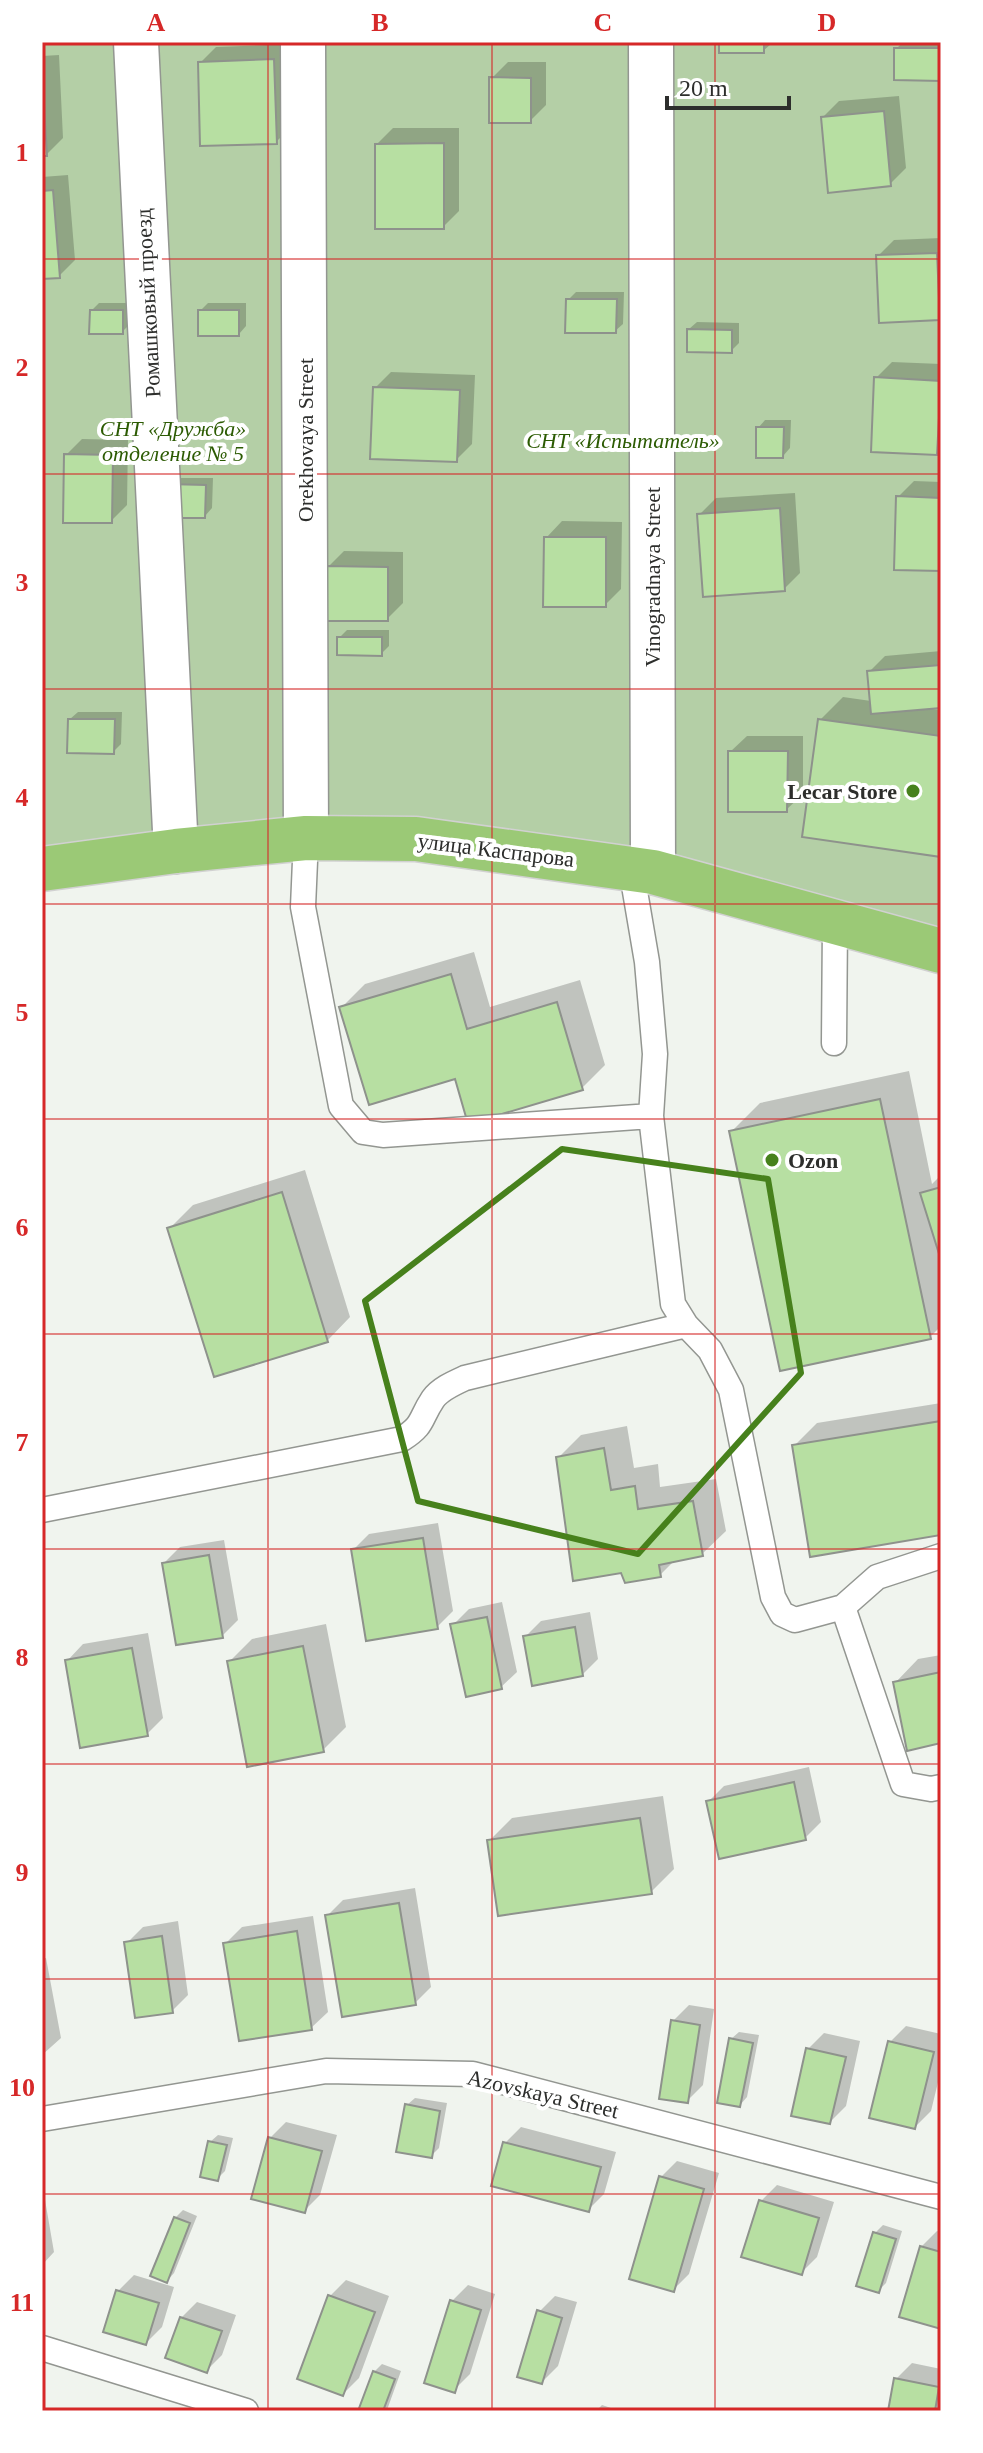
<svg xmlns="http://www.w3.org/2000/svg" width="983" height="2453" font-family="'Times New Roman',serif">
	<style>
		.green { fill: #b4cfa6 }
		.shadow { fill: #0003 }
		.building { fill: #b7dfa2; stroke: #8e928c; stroke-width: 2 }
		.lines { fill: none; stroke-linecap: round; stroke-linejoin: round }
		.lane-casing { stroke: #939691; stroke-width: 27 }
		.street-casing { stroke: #939691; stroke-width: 47 }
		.primary-casing { stroke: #d1d1d1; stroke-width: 47 }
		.lane { stroke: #fff; stroke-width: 24 }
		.street { stroke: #fff; stroke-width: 44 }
		.primary { stroke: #9bc976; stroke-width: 44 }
		.marked { fill: none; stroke: #47811c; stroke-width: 6; stroke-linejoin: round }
		.grid { fill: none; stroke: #d62828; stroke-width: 2; stroke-opacity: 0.55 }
		.poi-dot { fill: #47811c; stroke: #fff; stroke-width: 3 }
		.labels { text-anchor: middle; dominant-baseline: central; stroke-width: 8; stroke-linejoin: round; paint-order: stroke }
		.street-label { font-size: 22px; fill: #2d2e2c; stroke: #fff }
		.park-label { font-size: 22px; font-style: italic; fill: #2c5b03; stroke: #fff }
		.poi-label { font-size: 22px; font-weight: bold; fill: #2d2e2c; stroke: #fff; text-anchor: end }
		.neatline { fill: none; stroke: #d62828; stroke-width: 3 }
		.grid-label { font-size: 26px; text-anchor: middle; font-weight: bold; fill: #d62828 }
	</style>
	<rect width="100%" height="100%" fill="#f0f4ee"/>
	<path class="green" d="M42,42H941V951L416,839L42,869Z"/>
	<path class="shadow" d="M721,42H771V44L763,51Z
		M903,42H941V79L896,49Z
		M290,44L292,126L276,142L200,63L216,47Z
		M59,55L63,138L47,154H42V56Z
		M508,62H546V105L530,121L492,78Z
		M899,96L906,168L890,184L823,117L839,101Z
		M393,128H459V211L443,227L377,144Z
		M68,175L75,260L59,276L42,277V177Z
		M941,238V316L939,318L878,256L894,240Z
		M576,292H624L623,324L615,331L568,300Z
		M99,303H130V324L122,332L92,310Z
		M208,303H246V326L239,334L200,311Z
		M697,322L739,323V343L731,351L689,329Z
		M892,362L941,364V449L937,453L876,378Z
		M391,372L475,375L472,444L456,460L375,388Z
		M765,420H791L790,448L783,456L758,428Z
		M82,439L128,440L127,505L111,521L66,455Z
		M177,478H213L212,508L205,516H169Z
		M914,481L941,482V569L898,497Z
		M795,493L800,573L784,589L699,515L716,498Z
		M562,521L622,522L621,589L605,605L546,538Z
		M344,551L403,552V603L387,619L328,567Z
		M347,630H389V646L381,654L339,638Z
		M941,651V706L931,709L941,710V855L820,720L843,697L871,701L869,672L885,656Z
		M78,712H122L121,744L113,752L70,719Z
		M747,736H803V794L786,810L730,752Z
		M474,952L490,1007L580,980L605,1065L582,1088L456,1077L341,1008L365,984Z
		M909,1071L932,1184L941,1175V1326L930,1337L731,1132L760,1103Z
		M305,1170L350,1317L327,1341L170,1228L193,1205Z
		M941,1403V1533L794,1446L817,1423Z
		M627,1426L634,1468L658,1464L660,1487L716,1479L726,1531L702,1554L675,1560L660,1575L558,1458L581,1435Z
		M438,1523L453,1611L437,1627L353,1550L369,1534Z
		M224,1540L238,1620L222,1636L164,1563L180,1547Z
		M502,1602L517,1672L500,1688L453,1625L469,1609Z
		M590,1612L598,1659L582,1675L525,1637L541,1621Z
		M326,1624L346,1727L323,1750L229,1662L252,1639Z
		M148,1633L163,1718L147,1734L67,1661L83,1644Z
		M941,1655V1741L895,1683L918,1659Z
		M809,1767L821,1822L805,1838L708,1802L724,1786Z
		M663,1796L674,1869L651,1892L489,1841L512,1818Z
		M415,1888L431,1987L415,2003L327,1916L343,1900Z
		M313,1916L328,2012L311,2028L226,1943L242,1927Z
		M178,1921L188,1995L172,2011L127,1943L143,1927Z
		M46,1958L61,2038L42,2055V1959Z
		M689,2005L714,2009L703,2085L687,2101L673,2021Z
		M906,2026L941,2034V2070L931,2111L915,2127L890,2042Z
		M739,2032L759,2035L747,2097L740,2105L731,2039Z
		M824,2033L860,2041L846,2106L830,2122L808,2049Z
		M415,2098L447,2103L439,2148L431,2156L407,2105Z
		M286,2122L337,2135L320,2195L304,2211L270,2138Z
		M521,2127L616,2152L604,2194L588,2210L505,2143Z
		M218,2135L233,2138L225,2171L217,2179L210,2142Z
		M677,2161L719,2173L689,2274L673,2290L661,2177Z
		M777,2185L834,2202L817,2257L801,2273L761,2201Z
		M42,2194H44L54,2252L42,2265Z
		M183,2210L197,2216L174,2273L167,2281L175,2218Z
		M883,2225L902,2231L886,2283L878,2291L875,2233Z
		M937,2231L941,2232V2327L921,2247Z
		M134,2275L174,2287L162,2327L146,2343L118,2291Z
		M346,2280L389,2296L359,2378L343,2394L330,2296Z
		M468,2285L495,2294L470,2374L454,2390L452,2301Z
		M555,2296L577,2302L558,2366L542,2382L539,2312Z
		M197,2302L236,2315L222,2355L206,2371L181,2318Z
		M912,2363L941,2369V2411H890L896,2379Z
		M382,2364L401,2371L387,2410L362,2411L374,2372Z
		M602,2405L620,2411H596Z"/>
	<path class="building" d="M719,42H764V53H719Z
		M894,48H941V81L894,80Z
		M274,59L277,144L200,146L198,62Z
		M42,70L47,156H42Z
		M489,77L531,78V123H489Z
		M884,111L891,186L828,193L821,117Z
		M444,143V229H375V144Z
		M53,190L60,278L42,279V191Z
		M937,253L940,320L879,323L876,255Z
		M566,299H617L616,333H565Z
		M90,310H123V334H89Z
		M198,310H239V336H198Z
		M687,329L732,330V353L687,352Z
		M874,377L941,381L937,455L871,452Z
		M373,387L460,390L457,462L370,459Z
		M756,427H784L783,458H756Z
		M64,454L113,455L112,523H63Z
		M167,484L206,485L205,518H167Z
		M896,496L941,498V571L894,570Z
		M780,508L785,591L703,597L697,514Z
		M544,537H606V607H543Z
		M326,566L388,567V621H325Z
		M337,637H382V656L337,655Z
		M941,665V708L871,714L867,671Z
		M68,719H115L114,754L67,753Z
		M818,719L941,736V857L802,837Z
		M728,751H788L787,812H728Z
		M451,974L467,1029L557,1002L583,1090L468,1124L455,1079L369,1105L339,1007Z
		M880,1099L931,1339L780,1371L729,1131Z
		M941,1187V1257H940L920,1193Z
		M282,1192L328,1342L214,1377L167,1228Z
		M941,1421V1535L810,1557L792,1445Z
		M604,1448L611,1490L635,1486L638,1509L693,1501L703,1556L659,1565L661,1577L625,1583L621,1573L573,1581L556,1457Z
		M423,1538L438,1629L366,1641L351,1549Z
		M209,1555L223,1638L176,1645L162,1563Z
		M487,1617L502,1689L466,1697L450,1624Z
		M575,1627L583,1676L532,1686L523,1636Z
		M303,1646L324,1752L247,1767L227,1661Z
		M132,1648L148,1736L80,1748L65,1660Z
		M941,1672V1743L907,1751L893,1682Z
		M794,1782L806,1840L719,1859L706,1801Z
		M640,1818L652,1894L498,1916L487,1840Z
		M399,1903L416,2005L342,2017L325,1915Z
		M297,1931L312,2030L239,2041L223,1943Z
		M162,1936L173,2013L135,2018L124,1942Z
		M671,2020L700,2025L688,2103L659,2099Z
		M729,2038L753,2043L740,2107L717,2103Z
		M888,2041L934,2052L915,2129L869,2118Z
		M806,2048L846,2057L830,2124L791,2116Z
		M405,2104L440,2111L432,2158L396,2152Z
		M268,2137L322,2151L305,2213L251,2199Z
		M208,2141L227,2145L218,2181L200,2177Z
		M503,2142L601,2167L589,2212L491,2186Z
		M659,2176L704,2189L674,2292L629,2279Z
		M759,2200L819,2218L802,2275L741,2257Z
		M174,2217L190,2223L167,2283L150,2276Z
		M873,2232L896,2239L879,2293L856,2286Z
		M920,2246L941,2252V2329L899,2317Z
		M116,2290L159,2303L146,2345L103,2332Z
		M328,2295L375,2312L343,2396L297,2379Z
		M450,2300L481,2310L455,2393L424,2383Z
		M537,2310L562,2318L542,2384L517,2377Z
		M180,2317L222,2331L207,2373L165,2358Z
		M373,2371L395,2379L383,2411H358Z
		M894,2378L939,2387L935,2411H888Z"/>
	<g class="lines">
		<defs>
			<path id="lane" d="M306,838L303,907L341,1106L363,1132L383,1135L651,1116L655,1054L647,962L631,868
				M834,1043L835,923
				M651,1116L673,1304L686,1325L710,1350L731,1390L773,1597L782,1614L795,1620L843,1607L903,1784L931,1789L941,1787
				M42,1510L402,1439C425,1424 419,1420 433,1399C440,1389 454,1383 465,1378L686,1325
				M843,1607L877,1577L941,1556
				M42,2119L326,2071L473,2074L941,2197
				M42,2348L246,2411"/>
			<path id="street" d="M136,42L176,851
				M303,42L306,838
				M651,42L653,872"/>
			<path id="primary" d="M42,869L176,851L306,838L416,839L653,872L941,951"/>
		</defs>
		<use href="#lane" class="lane-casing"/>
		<use href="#street" class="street-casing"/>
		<use href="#primary" class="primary-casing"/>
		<use href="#lane" class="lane"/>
		<use href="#street" class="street"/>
		<use href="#primary" class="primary"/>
	</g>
	<path class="marked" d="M562,1149L768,1179L801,1373L638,1554L418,1501L365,1301Z"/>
	<path class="grid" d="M268,42V2411M492,42V2411M715,42V2411M42,259H941M42,474H941M42,689H941M42,904H941M42,1119H941M42,1334H941M42,1549H941M42,1764H941M42,1979H941M42,2194H941"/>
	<g class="poi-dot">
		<circle cx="913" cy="791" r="8"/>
		<circle cx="772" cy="1160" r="8"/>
	</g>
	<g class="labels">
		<g class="street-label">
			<text transform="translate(148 303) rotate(-93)">Ромашковый проезд</text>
			<text transform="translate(305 440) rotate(-90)">Orekhovaya Street</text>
			<text transform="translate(652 577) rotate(-90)">Vinogradnaya Street</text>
			<text transform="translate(496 850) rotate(7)">улица Каспарова</text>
			<text transform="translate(543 2094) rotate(13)">Azovskaya Street</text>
		</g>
		<g class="park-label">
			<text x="173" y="428">СНТ «Дружба»<tspan x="173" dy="25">отделение № 5</tspan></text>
			<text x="623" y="440">СНТ «Испытатель»</text>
		</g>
		<g class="poi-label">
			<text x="897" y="791">Lecar Store</text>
			<text x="788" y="1160" text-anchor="start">Ozon</text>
		</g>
	</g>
	<rect width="983" height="2453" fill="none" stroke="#ffffff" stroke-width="88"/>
	<path d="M667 96v12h122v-12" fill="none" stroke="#2d2e2c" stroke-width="4"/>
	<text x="679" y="96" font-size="24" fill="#2d2e2c" stroke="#ffffff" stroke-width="6" paint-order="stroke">20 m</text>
	<rect x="44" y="44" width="895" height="2365" class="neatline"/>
	<g class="grid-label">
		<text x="156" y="31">A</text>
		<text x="380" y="31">B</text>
		<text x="603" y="31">C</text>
		<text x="827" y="31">D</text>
		<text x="22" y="161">1</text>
		<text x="22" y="376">2</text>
		<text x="22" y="591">3</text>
		<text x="22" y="806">4</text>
		<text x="22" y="1021">5</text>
		<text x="22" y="1236">6</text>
		<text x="22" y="1451">7</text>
		<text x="22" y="1666">8</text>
		<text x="22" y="1881">9</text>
		<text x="22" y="2096">10</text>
		<text x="22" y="2311">11</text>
	</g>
</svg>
